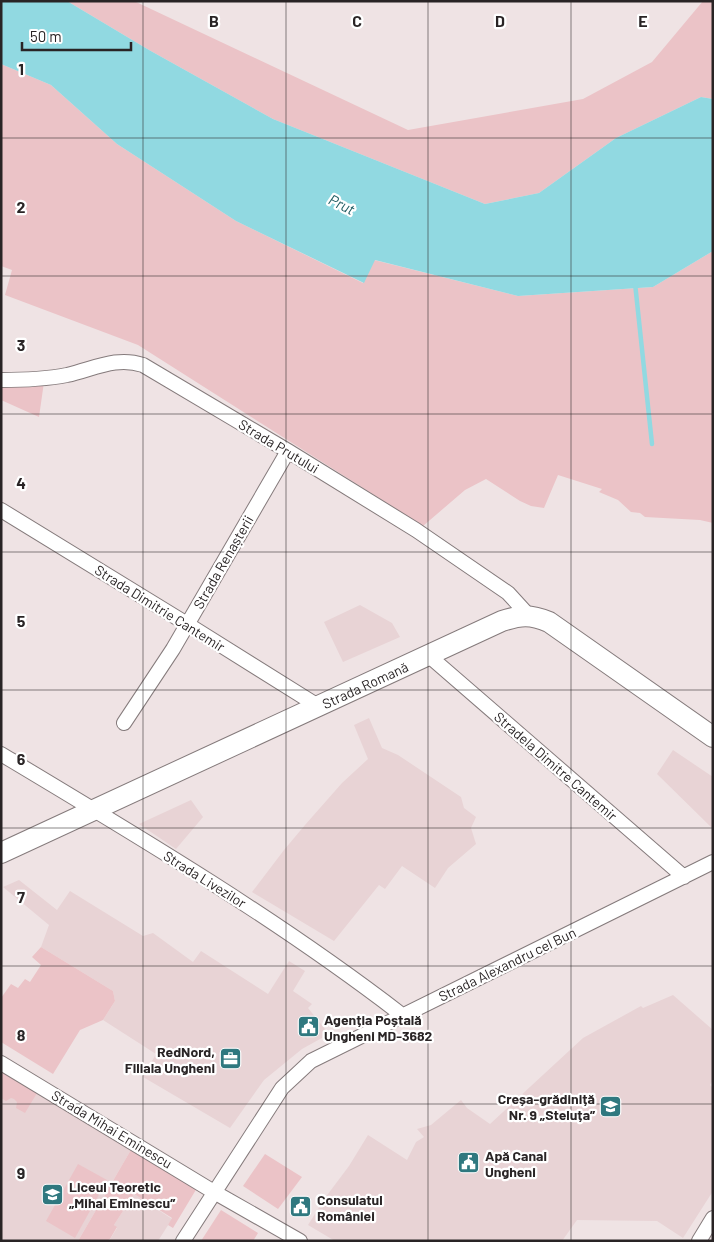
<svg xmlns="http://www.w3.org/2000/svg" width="714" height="1242" font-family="Barlow,sans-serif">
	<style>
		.built { fill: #e8d3d5 }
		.green { fill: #ebc3c7 }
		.water { fill: #91d9e1 }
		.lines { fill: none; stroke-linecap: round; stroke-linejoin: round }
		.stream { stroke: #91d9e1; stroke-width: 4.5 }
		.street-casing { stroke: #857b7c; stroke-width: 16 }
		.secondary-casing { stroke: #857b7c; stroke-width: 22 }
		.street { stroke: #fff; stroke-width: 14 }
		.secondary { stroke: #fff; stroke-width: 20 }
		.grid { fill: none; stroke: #292425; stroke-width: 1; stroke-opacity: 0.55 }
		.labels { text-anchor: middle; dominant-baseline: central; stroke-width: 4.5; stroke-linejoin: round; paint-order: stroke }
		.street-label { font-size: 14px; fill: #292425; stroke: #fff }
		.poi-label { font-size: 14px; font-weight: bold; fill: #292425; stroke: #fff; text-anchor: start }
		.water-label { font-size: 15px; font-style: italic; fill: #1e5b61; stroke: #fff }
		.grid-label { font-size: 16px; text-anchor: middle; font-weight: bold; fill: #292425; stroke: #fff; stroke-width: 4.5; stroke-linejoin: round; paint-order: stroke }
	</style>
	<rect width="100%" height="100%" fill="#efe3e4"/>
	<path class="built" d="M360,605L392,623L400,637L343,662L324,622Z
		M369,718L382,748L398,755L461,797L464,808L476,817L471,828L476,844L448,868L435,888L402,866L385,889L379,885L334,941L252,892L284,850L305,825L342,783L368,759L354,725Z
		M673,750L713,777V829L657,774Z
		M191,800L203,817L176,849L139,824Z
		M19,880L57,910L70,891L143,936L153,933L193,962L201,951L268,994L289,961L305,971L293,991L312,1004L308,1008L329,1034L302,1049L264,1080L230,1128L143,1077L156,1054L103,1020L115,1001L113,991L41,947L49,925L3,887Z
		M673,995L713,1030V1080L710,1085L713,1088V1191L683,1238L657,1221L577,1220L562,1241H335L308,1225L325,1198L349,1166L368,1135L407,1160L416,1142L424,1137L417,1129L431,1125L461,1100L467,1108L490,1124L583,1038L641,1006L643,1008Z
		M1,1071L132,1148L78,1241H1Z
		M134,1194L172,1219L158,1241H109L117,1228L114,1225Z"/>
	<path class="green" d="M67,1H134L408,130L583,99L652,62L703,1H713V99L701,97L616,138L539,193L485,204L273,119L149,50Z
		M1,64L51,85L117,144L236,221L363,283L374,260L518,296L653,287L713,251V523L700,520L645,517L640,513L631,512L618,500L599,492L602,489L558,475L544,508L531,506L520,501L486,479L465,490L423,526L138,345L5,295L12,270L1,266Z
		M44,382L39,417L1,400V386Z
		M41,947L113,991L115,1001L103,1020L80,1030L53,1074L1,1042V998L11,984L18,988L25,979L30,982L41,965L32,957Z
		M1,1071L37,1093L25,1113L16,1108L17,1102L14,1099L11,1098L6,1101L1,1098Z
		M132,1148L197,1188L173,1228L168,1225L172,1218L134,1194L114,1225L117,1227L110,1239L107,1241H78Z
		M265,1154L302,1177L278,1209L243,1186Z
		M78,1164L107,1180L75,1238L46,1221Z
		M221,1210L258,1233L253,1241H201Z"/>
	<path class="water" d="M1,1H67L149,50L273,119L485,204L539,193L616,138L701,97L713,99V251L653,287L518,296L375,260L364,283L236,221L117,144L51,85L1,64Z"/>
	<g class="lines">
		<path class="stream" d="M635,283L652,444"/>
		<defs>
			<path id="street" d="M1,380C23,380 46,379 67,375C94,369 116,356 143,365L288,451L416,530L508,593L529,616
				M1,510L187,624L318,706
				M428,655L684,877
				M124,723L173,649L288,451
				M1,754C138,836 276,918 402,1015
				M1,1063L214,1192L300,1241
				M183,1241L282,1088L311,1061L713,862
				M699,1241L713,1218"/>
			<g id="secondary">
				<path id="s1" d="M1,853L502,621C521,615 530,614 549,622L713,737"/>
			</g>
		</defs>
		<use href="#street" class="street-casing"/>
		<use href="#secondary" class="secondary-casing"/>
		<use href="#street" class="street"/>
		<use href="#secondary" class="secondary"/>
	</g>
	<path class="grid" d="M143,1V1241M286,1V1241M428,1V1241M571,1V1241M1,138H713M1,276H713M1,414H713M1,552H713M1,690H713M1,828H713M1,966H713M1,1104H713"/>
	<defs>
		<symbol id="civic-square" viewBox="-11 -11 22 22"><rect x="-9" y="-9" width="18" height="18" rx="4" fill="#2f787f" stroke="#fff"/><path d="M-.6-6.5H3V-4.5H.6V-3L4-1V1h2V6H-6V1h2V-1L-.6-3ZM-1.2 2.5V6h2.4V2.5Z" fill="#fff"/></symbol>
		<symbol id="office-square" viewBox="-11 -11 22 22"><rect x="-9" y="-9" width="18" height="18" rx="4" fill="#2f787f" stroke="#fff"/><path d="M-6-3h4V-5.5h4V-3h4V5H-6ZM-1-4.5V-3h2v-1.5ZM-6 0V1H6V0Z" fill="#fff"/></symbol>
		<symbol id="school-square" viewBox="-11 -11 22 22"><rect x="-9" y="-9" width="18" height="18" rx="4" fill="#2f787f" stroke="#fff"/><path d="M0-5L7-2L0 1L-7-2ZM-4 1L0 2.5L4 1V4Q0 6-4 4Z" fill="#fff"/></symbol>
	</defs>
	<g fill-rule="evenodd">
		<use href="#civic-square" x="296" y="1014" width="25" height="25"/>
		<use href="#office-square" x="218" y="1046" width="25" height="25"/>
		<use href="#school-square" x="598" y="1094" width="25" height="25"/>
		<use href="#civic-square" x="456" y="1150" width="25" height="25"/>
		<use href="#school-square" x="40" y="1182" width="25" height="25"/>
		<use href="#civic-square" x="288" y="1194" width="25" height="25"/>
	</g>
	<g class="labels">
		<g class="street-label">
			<text transform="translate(279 446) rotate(31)">Strada Prutului</text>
			<text transform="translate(223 562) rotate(-60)">Strada Renașterii</text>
			<text transform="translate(160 608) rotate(32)">Strada Dimitrie Cantemir</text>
			<text stroke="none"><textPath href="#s1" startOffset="401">Strada Romană</textPath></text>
			<text transform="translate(556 766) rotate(41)">Stradela Dimitre Cantemir</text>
			<text transform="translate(205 879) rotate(32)">Strada Livezilor</text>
			<text transform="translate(507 964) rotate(-26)">Strada Alexandru cel Bun</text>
			<text transform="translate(112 1129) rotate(31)">Strada Mihai Eminescu</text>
		</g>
		<g class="poi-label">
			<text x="324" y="1019">Agenția Poștală<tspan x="324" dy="16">Ungheni MD-3682</tspan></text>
			<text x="215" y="1051" text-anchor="end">RedNord,<tspan x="215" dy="16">Filiala Ungheni</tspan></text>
			<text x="595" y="1098" text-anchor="end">Creșa-grădiniță<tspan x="595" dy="16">Nr. 9 „Steluța”</tspan></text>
			<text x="485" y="1155">Apă Canal<tspan x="485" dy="16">Ungheni</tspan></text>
			<text x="69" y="1186">Liceul Teoretic<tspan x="69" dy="16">„Mihai Eminescu”</tspan></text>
			<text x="317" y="1199">Consulatul<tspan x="317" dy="16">României</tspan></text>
		</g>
		<g class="water-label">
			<text transform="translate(342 204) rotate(27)">Prut</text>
		</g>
	</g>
	<g class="grid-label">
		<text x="214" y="27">B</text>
		<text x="357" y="27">C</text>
		<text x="500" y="27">D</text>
		<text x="643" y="27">E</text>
		<text x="21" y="75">1</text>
		<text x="21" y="213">2</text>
		<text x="21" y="351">3</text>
		<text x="21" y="489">4</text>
		<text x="21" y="627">5</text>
		<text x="21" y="765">6</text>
		<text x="21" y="903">7</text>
		<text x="21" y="1041">8</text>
		<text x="21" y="1179">9</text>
	</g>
	<rect width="714" height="1242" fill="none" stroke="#292425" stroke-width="5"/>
	<path d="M22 42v8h109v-8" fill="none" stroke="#292425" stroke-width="2.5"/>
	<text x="30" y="42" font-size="15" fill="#292425" stroke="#ffffff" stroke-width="4" paint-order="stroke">50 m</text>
</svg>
